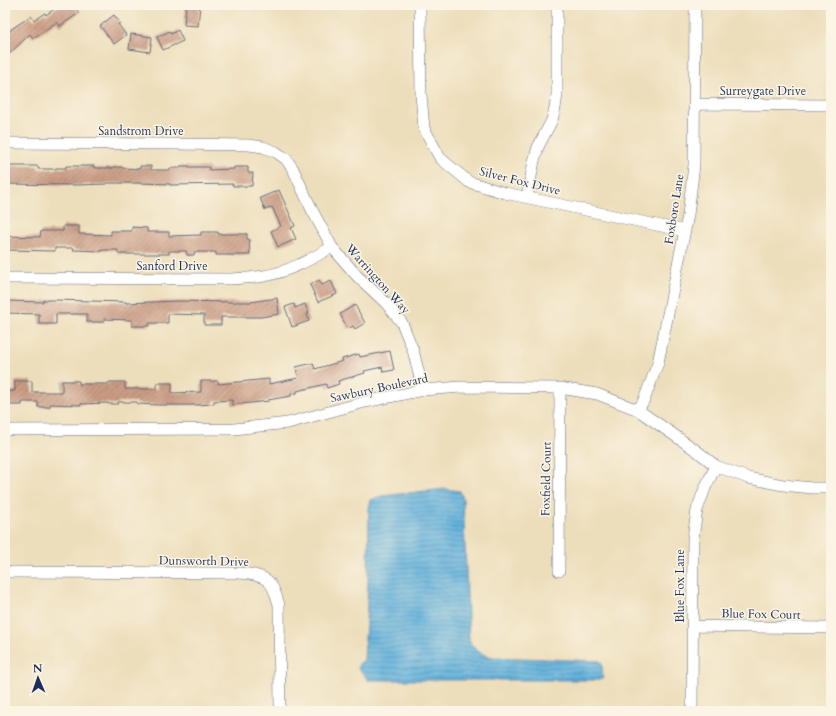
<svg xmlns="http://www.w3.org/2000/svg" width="836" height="716" font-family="Cardo,serif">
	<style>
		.water { fill: url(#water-rules); stroke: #3e709d }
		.building { fill: url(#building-hatch) }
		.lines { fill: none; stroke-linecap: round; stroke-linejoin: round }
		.minor-casing { stroke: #646c7f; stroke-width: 12 }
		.minor { stroke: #fff; stroke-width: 11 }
		.labels { text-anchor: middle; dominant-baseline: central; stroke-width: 3; stroke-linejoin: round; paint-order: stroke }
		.street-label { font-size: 12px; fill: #1b2f5e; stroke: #fcf5e5 }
	</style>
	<defs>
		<pattern id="water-rules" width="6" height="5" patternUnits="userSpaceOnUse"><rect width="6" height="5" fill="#62b1dc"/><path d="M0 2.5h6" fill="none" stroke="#5090b6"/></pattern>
		<pattern id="building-hatch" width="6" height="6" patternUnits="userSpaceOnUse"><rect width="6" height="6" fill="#cb9c84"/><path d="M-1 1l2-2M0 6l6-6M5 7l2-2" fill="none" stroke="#a4806f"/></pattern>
	</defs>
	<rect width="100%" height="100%" fill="#fcf5e5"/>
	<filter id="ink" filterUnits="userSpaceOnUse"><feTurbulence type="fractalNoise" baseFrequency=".025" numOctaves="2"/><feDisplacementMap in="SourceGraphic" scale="8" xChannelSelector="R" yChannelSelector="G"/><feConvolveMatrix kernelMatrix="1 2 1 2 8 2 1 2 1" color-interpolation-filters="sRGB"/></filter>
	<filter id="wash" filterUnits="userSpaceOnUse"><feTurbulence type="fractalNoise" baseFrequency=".012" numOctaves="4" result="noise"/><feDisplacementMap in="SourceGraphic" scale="16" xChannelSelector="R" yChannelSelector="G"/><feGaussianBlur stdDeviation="0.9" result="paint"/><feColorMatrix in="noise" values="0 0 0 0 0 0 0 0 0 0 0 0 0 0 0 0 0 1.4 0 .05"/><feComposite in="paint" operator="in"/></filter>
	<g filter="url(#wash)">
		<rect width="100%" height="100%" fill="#eddebb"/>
		<path class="water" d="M445,489L460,491L463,499L469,640C474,650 480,654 492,657L600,661L602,664L603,678L599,680H368L363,673L358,669L359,664L364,660L368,583L369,508L371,500L381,496Z"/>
		<g id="blocks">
			<path class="building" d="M60,5H73L79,13L60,26L57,22L33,38L30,34L5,58V35L13,28L31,16L34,20L45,13L46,15Z
				M186,5H200L198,26L184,25Z
				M114,15L120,23L118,24L126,35L114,44L100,26Z
				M178,30L183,41L163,50L157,37L170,31L171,34Z
				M131,34L152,37L150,52L129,49Z
				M5,166H38V169H56V168H66V166H94V168H113V167H122V168L140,169V166H151V170H170V168H180V166H189V167H209V170L234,169V167H248V173H253L252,186H233V184L170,185V184L140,183H106V184L77,185L5,184Z
				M279,190L295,226L291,228L296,239L278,247L271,231L281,226L272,207L265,210L260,198Z
				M63,226H79V234L111,235V231H132V227L147,228V232H169V236L201,235V232H218V234H247V239H249L250,255H216V252H194V255H187L186,251H169V254H118V250H102V251L73,250L74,248H55V251L5,250V236L40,237L41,231H63Z
				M319,280L322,285L331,281L337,294L318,302L310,285Z
				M277,298L279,314L261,317H221V325H204V315L168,314V323H149V326H132V320L104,319V322H87V314H56V324H39V314L5,313V301L43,302V300H56L126,302V303L178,301L230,302H251Z
				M294,304L295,308L305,304L309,314H307L309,321L292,327L285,307Z
				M355,305L365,323L355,329L353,326L348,329L340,314Z
				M390,351L394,370L383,372L382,367L364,371L365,373L338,381L339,384L327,388L326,384L297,391V393L291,394V396L268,400L269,401L232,405V400L214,401V404L196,405H159L137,404V402H118V404H108V403L81,404V405L50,404V407H38V402H22V405H5V391H15V381H32V392H62V381H79V384H108L109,382H125V389H157V383H172V393L201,392V381H218V384L269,379V384L298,378L296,367L313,363L315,369L343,361L342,359L359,354L360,357Z"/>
		</g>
	</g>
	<g filter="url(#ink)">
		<use href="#blocks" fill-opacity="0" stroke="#646c7f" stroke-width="1"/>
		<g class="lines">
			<defs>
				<path id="minor" d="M420,5L421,95L424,128L440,158L469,182L505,193L685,231
					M695,104L831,105
					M5,143L175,144L249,145L263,147L276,152L286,159L293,169L312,210L332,247L357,276L386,303L402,323L413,350L423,390
					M527,197L534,161L538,147L552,120L555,108L557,95V5
					M5,278L230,279C242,278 253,278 264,276C289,272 311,259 332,247
					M638,410L644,400L658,363L688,215L694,165L695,5
					M5,430L234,429L288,423L365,402L423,390L461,387L560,388L597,394L638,410L697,451L716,466L748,478L783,485L812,488H831
					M559,571L560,388
					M5,572L240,573C248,574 262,575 268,581C274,586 277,598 279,605L280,711
					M693,626L828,628
					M692,711L693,538L697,510L705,488L716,466"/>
			</defs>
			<use href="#minor" class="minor-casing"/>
			<use href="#minor" class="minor"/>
		</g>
	</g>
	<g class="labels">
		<g class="street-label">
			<text x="763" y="91">Surreygate Drive</text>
			<text x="141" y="131">Sandstrom Drive</text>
			<text transform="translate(520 181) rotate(14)">Silver Fox Drive</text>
			<text transform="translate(674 209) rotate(-81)">Foxboro Lane</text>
			<text x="172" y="266">Sanford Drive</text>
			<text transform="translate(378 279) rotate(48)">Warrington Way</text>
			<text transform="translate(379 388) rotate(-12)">Sawbury Boulevard</text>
			<text transform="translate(546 479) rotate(-89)">Foxfield Court</text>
			<text transform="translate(204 561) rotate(1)">Dunsworth Drive</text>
			<text transform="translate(680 586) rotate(-90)">Blue Fox Lane</text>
			<text transform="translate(761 614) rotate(1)">Blue Fox Court</text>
		</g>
	</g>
	<rect width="836" height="716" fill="none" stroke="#fcf5e5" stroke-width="20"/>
	<g transform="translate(38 678) rotate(358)" stroke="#fcf5e5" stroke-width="3" paint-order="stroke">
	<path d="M0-3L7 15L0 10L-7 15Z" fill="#1b2f5e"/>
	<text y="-6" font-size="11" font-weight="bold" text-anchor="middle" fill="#1b2f5e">N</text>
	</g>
</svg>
